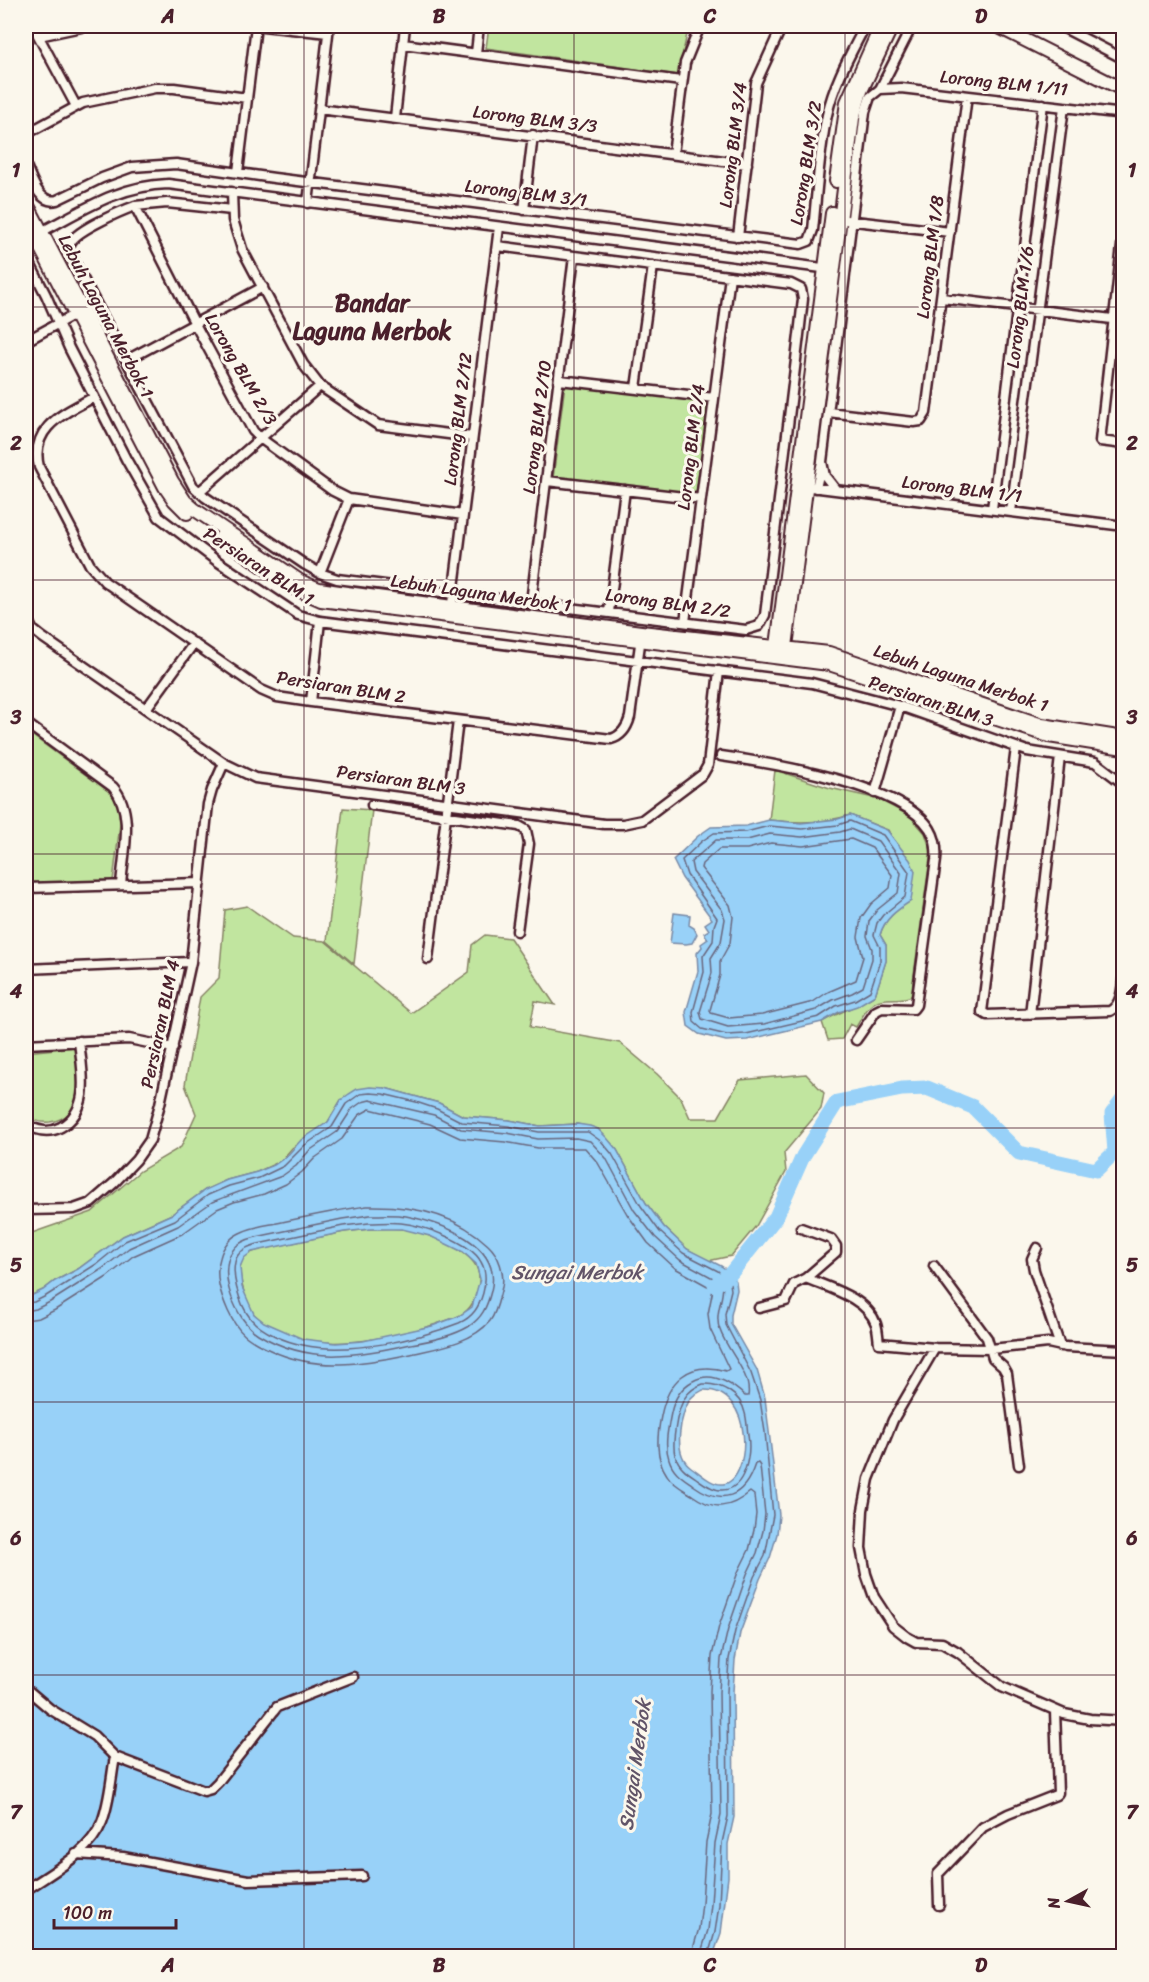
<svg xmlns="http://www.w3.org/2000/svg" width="1149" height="1982" font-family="Sriracha,sans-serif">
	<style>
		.green { fill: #c1e59f; stroke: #868265; stroke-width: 1.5 }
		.water { fill: #98d1f8; stroke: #798aa6; stroke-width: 1.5; fill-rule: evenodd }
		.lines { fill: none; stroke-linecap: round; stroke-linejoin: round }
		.shore { stroke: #69667d; stroke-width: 1.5 }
		.river { stroke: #98d1f8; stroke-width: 15 }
		.street-casing { stroke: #4a1f2b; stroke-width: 13 }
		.secondary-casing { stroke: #4a1f2b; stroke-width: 16 }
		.street { stroke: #fbf7ec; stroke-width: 8 }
		.secondary { stroke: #fbf7ec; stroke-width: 12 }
		.grid { fill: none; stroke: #4a1f2b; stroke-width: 1.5; stroke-opacity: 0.55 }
		.labels { text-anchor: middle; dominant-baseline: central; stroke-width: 6; stroke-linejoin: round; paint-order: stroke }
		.street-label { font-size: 18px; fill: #4a1f2b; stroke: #fbf7ec }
		.water-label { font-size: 20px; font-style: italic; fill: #615468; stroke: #fbf7ec }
		.district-label { font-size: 24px; font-weight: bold; fill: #4a1f2b; stroke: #fbf7ec }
		.neatline { fill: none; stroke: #4a1f2b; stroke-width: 2 }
		.grid-label { font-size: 20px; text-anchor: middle; font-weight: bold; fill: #4a1f2b }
	</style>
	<rect width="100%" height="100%" fill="#fbf7ec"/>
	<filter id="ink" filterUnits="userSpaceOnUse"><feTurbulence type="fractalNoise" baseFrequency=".0167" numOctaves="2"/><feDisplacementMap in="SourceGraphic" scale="12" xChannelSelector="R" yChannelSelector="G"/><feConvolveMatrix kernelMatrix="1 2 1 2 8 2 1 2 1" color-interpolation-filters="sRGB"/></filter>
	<g filter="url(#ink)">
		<path class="green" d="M489,26H692L687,34L678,75L486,48Z
			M565,384L709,401L696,495L553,478Z
			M26,731L112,794L119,810L120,824L113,881L26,884Z
			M775,770L830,788L878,799L910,816L925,833L931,851L911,996C903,1000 897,998 887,999C870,999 864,1014 856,1027L850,1024L842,1039L828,1040L822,1022C839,1012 858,1006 875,995L886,961V945L880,935C884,919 897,910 910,901L896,844L888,830L850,815C824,824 796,823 769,820Z
			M343,808L372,810L354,964L327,941Z
			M247,906L293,938L325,941L411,1013L469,972L472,945L485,935L510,938L555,1005L535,1001L530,1027L620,1043L657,1074L681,1098L690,1118H718L740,1080L806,1074L824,1093L821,1109L784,1153L786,1172L756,1226L731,1256L708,1261L687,1249L664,1227L646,1203L617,1150L598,1129L577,1124L540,1126L509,1120L463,1116L439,1103L385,1088L341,1100L328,1122L292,1148L281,1161L257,1172L227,1180L205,1190L172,1214L123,1236L78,1269L55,1281L43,1290L26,1298V1235L92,1212L140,1171L181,1147L196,1114L185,1085L200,997L219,978L225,910Z
			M75,1047C78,1075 88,1116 50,1122C39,1123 32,1121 26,1111V1052Z
			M370,1229C380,1229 391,1228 401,1229C422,1231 461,1246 474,1263C480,1271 480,1280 478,1289C474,1304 468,1313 454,1318C413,1333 345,1350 302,1339C288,1335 264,1326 254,1314C246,1303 235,1270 243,1258C247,1253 254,1252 259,1250L344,1232Z"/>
		<path class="water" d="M850,815L887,830L910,860L915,871L911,901C897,910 884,919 880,935L886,945V961L875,995L857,1006L839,1012L822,1022L747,1040L726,1041L699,1034L688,1026L686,1012L698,971L697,953L702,947L701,944L708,939L704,933L709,930L705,924L712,919L682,878L673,860L698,836L711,827L746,826L769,820L801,823L838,819Z
			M674,913L690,915L689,925L694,928L697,934L692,943L686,944L670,943Z
			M370,1087L385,1088L439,1103L463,1116L509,1120L540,1126L577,1124L590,1126L598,1129L607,1138L617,1150L646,1203L664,1227L687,1249L721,1266L731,1273L736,1281L737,1290L731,1315V1324L757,1370L765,1398L779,1515L777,1534L770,1558L760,1579L740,1633L735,1660L733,1692L734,1817L728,1844V1877L721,1933L713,1956H26V1298L43,1290L55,1281L78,1269L123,1236L172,1214L205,1190L227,1180L257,1172L274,1165L287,1156L301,1140L328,1122L341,1100L349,1094L357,1089ZM370,1229H402L430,1236L463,1252L476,1264L480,1279L472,1307L459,1316L432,1326L363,1341L336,1343L303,1339L264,1322L254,1314L242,1287L240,1267L244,1258L252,1252L344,1232ZM703,1390C755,1388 752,1481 723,1484C711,1485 700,1473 691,1467C672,1454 680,1414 691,1398C694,1394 699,1393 703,1390Z"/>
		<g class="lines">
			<path class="shore" d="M850,821L883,835L909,872L905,897L883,915L877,923L874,935L880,947V961L870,991L855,1000L836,1006L819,1017L746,1034L727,1035L702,1029L694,1022L693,1012L704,972L703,956L713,941L714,926L717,918L687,875L682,860L702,841L714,833L746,832L769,826L802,829L838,825Z
				M850,829L878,841L901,873L898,893L877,910L869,921L867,936L872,949V959L863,987L852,993L833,1000L816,1010L764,1024L728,1027L702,1019L700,1012L712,973L711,958L721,942L725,919L722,910L693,872L691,862L716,840H747L770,834L802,837L840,832Z
				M851,839L872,848L892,875L890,888L871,904L861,918L858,937L863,957L856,980L828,992L813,1002L762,1015L729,1018L711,1013L710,1010L720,975V961L730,943L733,917L730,905L701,868L702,864L719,849H747L771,843L803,846Z
				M367,1206C410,1205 456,1214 488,1245C499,1255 505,1273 502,1287C499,1298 497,1312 490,1321C472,1343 437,1348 411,1354C363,1364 316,1372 270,1350C248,1340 238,1333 228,1311C221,1295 214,1276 220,1258C223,1246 230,1237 242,1232C254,1226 269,1225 282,1222C310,1216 338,1210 367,1206Z
				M370,1215C382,1215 395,1214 406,1216C442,1223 503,1244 491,1291C487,1307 482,1318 468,1327C451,1337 430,1341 411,1344C356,1356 309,1365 258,1334C236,1321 216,1272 233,1250C238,1242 248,1239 256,1237L342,1219Z
				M369,1223C380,1223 391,1222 401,1223C422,1225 471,1242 481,1262C487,1272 486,1282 483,1293C479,1307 473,1317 459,1323C416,1340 349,1355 303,1345C286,1342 262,1332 251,1319C240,1306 228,1270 238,1255C243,1248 251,1246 258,1244L343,1226Z
				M26,1303L34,1302L46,1296L98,1263L125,1241L175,1220L208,1195L229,1186L259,1178L284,1166L305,1145L332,1127L346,1104L360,1094L370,1093L383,1094L416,1102L437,1109L462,1122L508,1126L539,1132H588L602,1142L612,1154L641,1206L660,1232L683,1253L718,1271L730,1283L731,1290L725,1314L726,1325L751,1373L760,1400L765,1432L773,1515L765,1556L754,1577L735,1631L729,1659L727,1692L728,1816L722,1843L719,1905L715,1932L708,1956
				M26,1311L36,1309L50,1302L102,1269L129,1248L178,1226L212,1202L282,1176L296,1166L309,1151L337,1132L352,1109L362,1102L370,1100L434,1115L461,1129L507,1133L538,1139L576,1138L590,1141L606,1158L634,1210L655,1237L680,1260L722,1283C726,1295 713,1313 720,1330C727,1351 752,1374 748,1396H745C731,1383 712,1370 693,1381C680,1388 674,1399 671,1413C668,1428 664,1445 669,1459C673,1472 682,1477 693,1485C722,1506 744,1498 755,1464L758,1463L760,1466L765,1514L763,1531L757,1553L747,1574L728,1629L721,1659L719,1692L721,1815L715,1843L711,1904L708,1930L700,1956
				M26,1320L39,1318L55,1310L107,1277L133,1256L182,1234L217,1209L234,1202L264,1194L286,1184L302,1172L315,1158L342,1139L359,1115L370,1109L430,1124L460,1138L505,1142L538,1148H585L598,1163L627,1214L648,1243L675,1268L713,1289L708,1314L710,1329L729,1369L726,1371C688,1360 668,1381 661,1416C657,1436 655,1458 667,1475C672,1484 684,1490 692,1495C714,1511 730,1509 750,1492L754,1495L756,1514L754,1530L749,1550L738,1572L719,1626L712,1656L710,1691L712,1814L706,1842L702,1903L699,1928L691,1956
				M703,1384C720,1383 741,1394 745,1413C747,1420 747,1428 748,1435C751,1453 746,1491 721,1490C712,1490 703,1483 696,1478C687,1472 679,1467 675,1455C672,1444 675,1430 677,1419C681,1402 686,1390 703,1384Z"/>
			<path class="river" d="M715,1285L731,1273L776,1217L803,1156L837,1102L902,1089L927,1088L973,1107L1019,1153L1096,1170L1115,1152L1112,1114L1124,1098"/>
			<defs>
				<path id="street" d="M33,26L76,106
					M263,26L328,33
					M1060,26L1124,59
					M39,36L86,26
					M403,44L681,81
					M476,53L479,26
					M880,89L901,88L1124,114
					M319,109L747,164
					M395,118L405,26
					M26,134L83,103L155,88H174L247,98
					M673,154L685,63L700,26
					M26,166C32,179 39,205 57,200L102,178L132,167L176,164L274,178L801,244L809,241L813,230C817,192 819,152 827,115C834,83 850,55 865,26
					M238,172L256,26
					M232,192L233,220L242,249L303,364L320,386L378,425L472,437
					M308,203L329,26
					M135,206C121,211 77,230 71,242C68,246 70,251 71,256L193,486L205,497L304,564L320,573L337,579L746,630L759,626L765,615L799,335L803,299L801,289L791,284L497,246
					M232,210L167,203L135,206L195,324L253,431L260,438L333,491L349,499L463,515
					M524,210L533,135
					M846,220L950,232
					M1124,228L1100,441L1124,444
					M37,234C82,211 116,186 168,184L830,269
					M738,237L756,83L782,26
					M26,256L46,295L69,348L126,459L159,517L217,561L298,615L320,621L812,683L900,706L1027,751L1095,762L1124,784
					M942,298L1112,319
					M26,341L77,313
					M127,360L263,287
					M560,380L714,398
					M636,388L653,266
					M94,397C66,413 29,426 39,467L90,565L105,582L261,690L277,697L311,702L611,739C622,736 627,728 630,717L641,637
					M828,412L914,422L921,421L926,413L967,96
					M822,462L825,476L836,490
					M547,481L701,499
					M811,487L1124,526
					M816,488L822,462L865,112L870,97L880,89L912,26
					M199,492L320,386
					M992,509L1043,104
					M1011,512L1064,107
					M320,573L349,499
					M531,602L574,256
					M451,612L499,227
					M609,612L625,490
					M26,617L32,629L42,637L224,763L255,778L604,824H623L642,820L703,774L708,765L719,671
					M685,622L730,276
					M311,702L320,621
					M146,709L194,643
					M26,723L113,787C135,812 123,854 121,885
					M1016,748L982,1012L987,1015L1110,1011C1123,1004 1122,986 1124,973
					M721,756C771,763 903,785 930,829C936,839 937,850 936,860L916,1005L913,1009L882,1008L876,1011L856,1040
					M875,793L900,706
					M372,805L519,826L526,830L529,844L517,931
					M26,888L200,883
					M428,959L458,721
					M26,969L191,962
					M1030,1014L1060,757
					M26,1044L129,1039L173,1048
					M26,1124C37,1131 48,1134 61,1127C92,1109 82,1071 79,1041
					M26,1210L74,1209L91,1203L114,1183L136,1160L150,1140L160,1104L191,962L208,804L212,790L224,763
					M1037,1248L1032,1259L1034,1270L1060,1346
					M934,1266L987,1338L993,1358L1003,1367L1007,1374L1019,1465
					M806,1278C829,1288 867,1298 876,1324C878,1330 878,1337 879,1343L935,1348L991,1349L1048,1343L1066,1347L1124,1350
					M759,1308L786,1301L794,1284L806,1278L836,1252V1246L831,1239L801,1228
					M935,1348L893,1420L869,1479L863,1510L861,1548L866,1574L874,1597L893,1626L907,1637L916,1642L942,1643L958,1652L1002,1687L1064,1714L1090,1719L1124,1721
					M26,1692H30L50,1709L94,1736L115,1757L204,1791L211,1789L218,1782L277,1707L353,1677
					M76,1854L123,1857L248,1880L362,1876
					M26,1890C52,1872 90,1853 102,1822C110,1801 111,1778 115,1757
					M939,1905L938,1874L983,1827L1008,1814L1056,1795L1058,1793L1055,1711"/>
				<path id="secondary" d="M997,26L1124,90
					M836,181L847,102L881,26
					M26,202L172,481L185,501L194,509L300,581L319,589L339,592L641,632L829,653L1042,725L1124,738
					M26,220L165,487L174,500L187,513
					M221,537L294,588L321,600L829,664L1049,736L1124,748
					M776,654L832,213
					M785,655L853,118L861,91L892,26"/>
			</defs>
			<use href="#street" class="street-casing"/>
			<use href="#secondary" class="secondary-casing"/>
			<use href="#street" class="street"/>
			<use href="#secondary" class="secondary"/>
		</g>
	</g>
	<path class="grid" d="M304,26V1956M574,26V1956M845,26V1956M26,307H1124M26,580H1124M26,854H1124M26,1128H1124M26,1402H1124M26,1675H1124"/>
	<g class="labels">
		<g class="street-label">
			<text transform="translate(1004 83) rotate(6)">Lorong BLM 1/11</text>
			<text transform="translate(535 119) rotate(7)">Lorong BLM 3/3</text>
			<text transform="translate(733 145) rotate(-83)">Lorong BLM 3/4</text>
			<text transform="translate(806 163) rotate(-81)">Lorong BLM 3/2</text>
			<text transform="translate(526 193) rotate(7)">Lorong BLM 3/1</text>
			<text transform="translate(930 257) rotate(-83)">Lorong BLM 1/8</text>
			<text transform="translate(1020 307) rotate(-83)">Lorong BLM 1/6</text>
			<text transform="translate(106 316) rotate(62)">Lebuh Laguna Merbok 1</text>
			<text transform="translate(241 369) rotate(60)">Lorong BLM 2/3</text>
			<text transform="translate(458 419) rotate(-83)">Lorong BLM 2/12</text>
			<text transform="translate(537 427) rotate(-83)">Lorong BLM 2/10</text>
			<text transform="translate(691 447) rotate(-83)">Lorong BLM 2/4</text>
			<text transform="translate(962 489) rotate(7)">Lorong BLM 1/1</text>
			<text transform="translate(259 566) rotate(33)">Persiaran BLM 1</text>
			<text transform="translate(481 593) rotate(8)">Lebuh Laguna Merbok 1</text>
			<text transform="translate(668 603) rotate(8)">Lorong BLM 2/2</text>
			<text transform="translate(961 678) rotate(18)">Lebuh Laguna Merbok 1</text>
			<text transform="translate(341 687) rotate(9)">Persiaran BLM 2</text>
			<text transform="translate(931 701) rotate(18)">Persiaran BLM 3</text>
			<text transform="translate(401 780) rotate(8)">Persiaran BLM 3</text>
			<text transform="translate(160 1024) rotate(-78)">Persiaran BLM 4</text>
		</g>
		<g class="water-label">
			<text x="577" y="1272">Sungai Merbok</text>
			<text transform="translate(635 1765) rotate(-82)">Sungai Merbok</text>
		</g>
		<g class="district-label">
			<text x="372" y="303">Bandar<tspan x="372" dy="28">Laguna Merbok</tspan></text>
		</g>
	</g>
	<rect width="1149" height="1982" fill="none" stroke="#fbf7ec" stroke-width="66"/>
	<g transform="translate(1068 1901) rotate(262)" stroke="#fbf7ec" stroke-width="4.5" paint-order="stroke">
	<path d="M0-4.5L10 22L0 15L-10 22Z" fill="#4a1f2b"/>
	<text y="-9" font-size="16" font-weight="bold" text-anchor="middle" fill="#4a1f2b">N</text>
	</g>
	<path d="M54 1919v9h122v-9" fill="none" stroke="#4a1f2b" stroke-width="3"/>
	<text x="63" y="1919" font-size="18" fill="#4a1f2b" stroke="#fbf7ec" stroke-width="4.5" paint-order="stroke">100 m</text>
	<rect x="33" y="33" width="1083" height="1916" class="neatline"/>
	<g class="grid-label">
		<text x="168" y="23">A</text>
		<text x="439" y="23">B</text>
		<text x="710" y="23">C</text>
		<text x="981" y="23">D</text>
		<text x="16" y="177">1</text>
		<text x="1132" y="177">1</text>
		<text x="16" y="450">2</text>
		<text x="1132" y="450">2</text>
		<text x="16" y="724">3</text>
		<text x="1132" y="724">3</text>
		<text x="16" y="998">4</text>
		<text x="1132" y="998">4</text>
		<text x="16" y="1272">5</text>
		<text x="1132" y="1272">5</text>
		<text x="16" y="1545">6</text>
		<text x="1132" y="1545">6</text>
		<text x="16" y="1819">7</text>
		<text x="1132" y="1819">7</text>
		<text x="168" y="1972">A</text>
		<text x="439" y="1972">B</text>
		<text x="710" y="1972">C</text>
		<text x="981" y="1972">D</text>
	</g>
</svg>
